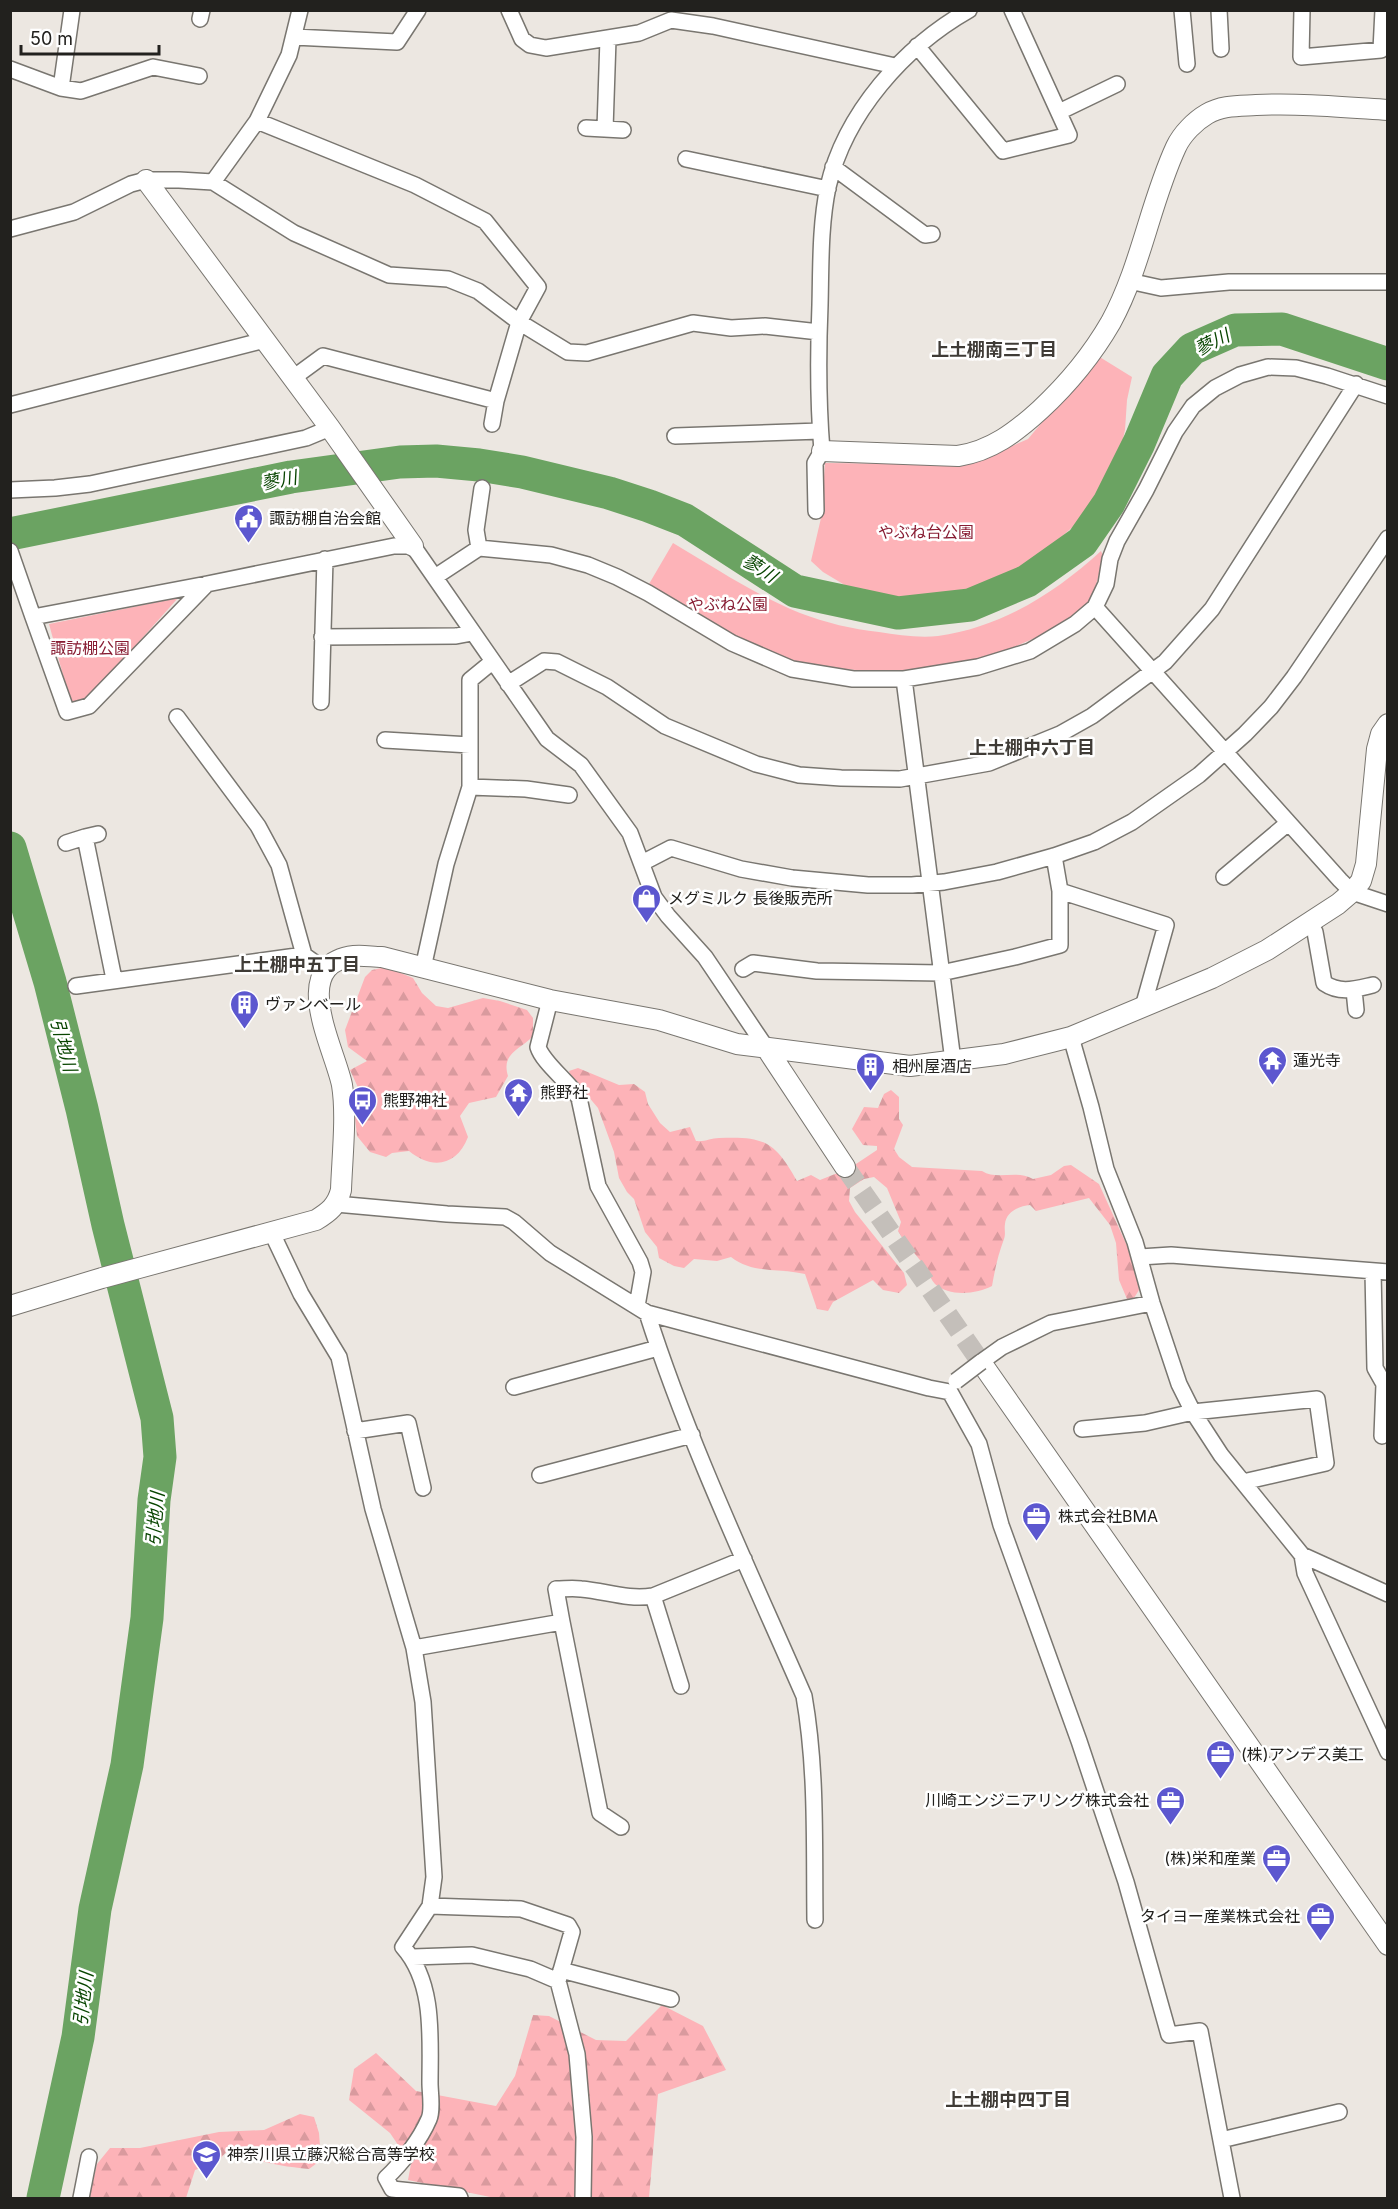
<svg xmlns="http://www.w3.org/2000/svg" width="1398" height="2209" font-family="Inter,'Noto Sans JP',sans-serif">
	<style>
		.forest { fill: url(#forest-firs) }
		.park { fill: #fdb3b8 }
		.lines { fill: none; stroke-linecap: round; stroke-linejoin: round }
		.river { stroke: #6ba362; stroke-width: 33 }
		.tertiary-tunnel { stroke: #c4bfba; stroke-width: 20; stroke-dasharray: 20 10; stroke-linecap: butt }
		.minor-casing { stroke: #797670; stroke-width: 18 }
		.tertiary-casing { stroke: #797670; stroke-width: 22 }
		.minor { stroke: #fff; stroke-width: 15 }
		.tertiary { stroke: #fff; stroke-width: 20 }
		.minor-bridge-casing { stroke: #797670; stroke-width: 18; stroke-linecap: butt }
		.minor-bridge { stroke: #fff; stroke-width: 15 }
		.labels { text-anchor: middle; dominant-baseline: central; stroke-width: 5; stroke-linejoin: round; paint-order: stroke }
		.poi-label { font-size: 16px; fill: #22211e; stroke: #fff; text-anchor: start }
		.park-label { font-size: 16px; fill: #881d33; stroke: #fff }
		.water-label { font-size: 18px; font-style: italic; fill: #084500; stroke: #fff }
		.neighbourhood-label { font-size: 18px; font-weight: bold; fill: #3f3b36; stroke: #fff }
	</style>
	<defs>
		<pattern id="forest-firs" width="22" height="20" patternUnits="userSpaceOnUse" patternTransform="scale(1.5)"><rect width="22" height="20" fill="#fdb3b8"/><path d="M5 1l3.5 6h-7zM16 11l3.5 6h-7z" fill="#d99a9e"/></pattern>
	</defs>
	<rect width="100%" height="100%" fill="#ece7e1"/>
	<path class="forest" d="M386,967L413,978L422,993L436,1006L448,1008L483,998L500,1001L527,1010L533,1018V1036C520,1050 501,1053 508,1076L496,1097L469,1103L460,1116L468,1137C457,1166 432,1170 409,1151L392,1153L386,1157L370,1152L357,1136L355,1117L361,1094L350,1070L367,1061L348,1047L345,1030L365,977L372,970Z
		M578,1068L619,1085L634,1084L645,1092L648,1104L660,1123L670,1132L690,1127L696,1141C705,1142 711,1138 719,1138C765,1136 775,1142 797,1181L811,1175L820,1180L850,1168L877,1150V1146L863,1145L852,1129L864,1107L878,1108L884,1094L891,1090L899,1097V1119L903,1125L894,1149L899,1157L912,1167L982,1171C998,1181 1016,1169 1033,1179L1051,1175L1064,1166L1071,1165L1099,1184L1128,1248L1135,1266L1139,1290L1134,1298L1127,1299L1119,1280L1116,1243L1110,1225L1089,1198L1036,1211L1030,1205C1019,1206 1006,1212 1005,1224C1004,1230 1006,1233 1004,1239C998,1255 995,1269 992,1286C977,1294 949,1297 935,1284C930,1279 928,1270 923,1264C915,1253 905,1243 898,1231L901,1222L887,1188L874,1177L864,1179L850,1188L849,1201L855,1212L904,1273L907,1285L899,1293L883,1290L873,1280L833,1302L828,1311L817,1309L805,1274C780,1268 752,1274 731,1257L717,1261L694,1259L684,1268L674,1266L659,1258L657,1247L645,1232L634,1199L627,1192L619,1178L614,1152L598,1108L571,1076L569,1071Z
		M662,2005L703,2026L726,2070L658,2094L649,2198H495L408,2180L411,2164L390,2133L349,2100L354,2069L376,2053L416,2091L496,2106L515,2076L533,2015L549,2016L596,2040L626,2041Z
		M300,2114L314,2117L319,2133L321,2160L309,2169C279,2166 257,2163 230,2148L217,2162L195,2170L186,2198H89L97,2164L110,2148H140L219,2132L264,2130Z"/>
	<path class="park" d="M1098,356L1132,377L1127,400L1125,430L1114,479L1086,515L1020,574L987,588L934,601H904L876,597L853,590L823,572L811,561L821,518L825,463L909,464L996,453L1028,439Z
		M673,543C714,567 755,595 800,613C826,623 852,629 879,632C898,635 919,638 938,636C1002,627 1055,593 1101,551L1103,556C1100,570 1097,586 1090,599C1081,615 1052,631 1035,638C1020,644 1005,652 989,657C931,673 849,676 791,660C743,646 701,617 658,591L649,584Z
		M178,598L86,701L71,704L49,624Z"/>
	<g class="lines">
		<path class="river" d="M10,534L291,477L400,462L436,461L479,465L522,472L609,493L649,506L685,520L795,591L898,613L970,605L1027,581L1082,542L1109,503L1139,443L1167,376L1192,349L1235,330L1282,329L1388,364
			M10,848L50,982L82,1109L108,1225L157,1418L160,1457L154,1500L147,1618L127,1765L95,1909L78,2037L43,2198"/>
		<path class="tertiary-tunnel" d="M845,1167L985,1368"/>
		<defs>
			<path id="minor" d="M509,10L522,39L530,45L546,48L639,33L671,20L713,26L895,66
				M1182,10L1187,64
				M1219,10L1221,49
				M1302,10L1301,57L1381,50L1383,10
				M200,19L202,10
				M294,37L397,42L418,10
				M917,46L1003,151L1069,135L1012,10
				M10,69L61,88L81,91L153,67L199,76
				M61,88L72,10
				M1059,112L1117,84
				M257,121L415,185L485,221L538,287L519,322L568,352L587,353L693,323L731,328L765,326L819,332
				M586,128L623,130
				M605,129L608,39
				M686,159L828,189
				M833,167L925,235L932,234
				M213,182L257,121L289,55L300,10
				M10,229L74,212L131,184L146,180H179L213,182L294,233L389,275L448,279L478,291L519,322L496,401L492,424
				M1129,281L1161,288L1229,282H1388
				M293,378L323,356L496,401
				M10,405L265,340
				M675,436L820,431
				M10,490L55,488L90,484L306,438L330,428
				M816,511L815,463L822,451C818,403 818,353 820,305C821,266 820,225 828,187C845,113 904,47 969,10
				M479,548L476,530L482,488
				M10,551L33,617L207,584L394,546H413L547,739L581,765L630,833L654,897L668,916L705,957L767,1049
				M435,577L479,548L551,555L588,565L617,577L648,593L732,643L792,669L853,679H904L978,667L1030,651L1075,624L1095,607L1340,880L1352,892L1388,904
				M1095,607L1106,584L1110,559L1117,541L1146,490L1175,432L1193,406L1215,388L1240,375L1268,367L1296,368L1327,376L1388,396
				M33,617L67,712L89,706L207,584
				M322,637L456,636L472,633
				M904,679L953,1061
				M508,684L544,661L557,662L607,687L665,726L756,764L799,775L841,778L900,779L989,763L1060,734L1092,716L1165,662L1212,609L1356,384
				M321,702L325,559
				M177,717L258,826L279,865L304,955L325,970
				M385,740L470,745
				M470,787L526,789L569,795
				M98,834L85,837L114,979
				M66,843L85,837
				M1054,856L1060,891L1166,925L1143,1007
				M642,863L671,848L741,869L792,878L868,885H912L944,882L997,872L1054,856L1094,842L1132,822L1199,775L1245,734L1271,707L1294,677L1388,538
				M1224,877L1288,823
				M1308,924L1315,932L1324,983C1340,994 1355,989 1373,985
				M423,968L446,864L470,787V680L492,662
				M743,969L753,963L817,971L941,973L1015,957L1060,945V891
				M76,986L304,955
				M1354,990L1356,1010
				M550,1000L538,1047C543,1063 568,1081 579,1098L598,1186L640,1262L643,1272L637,1306
				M1071,1037L1091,1107L1106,1169L1135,1242L1152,1303L1179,1384L1193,1412L1221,1455L1302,1555L1388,1594
				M336,1204L447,1214L505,1217L514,1222L550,1253L647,1313L929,1388L950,1392L979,1444L1001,1525L1079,1741L1126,1882L1169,2035L1200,2031L1232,2198
				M271,1231L301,1294L339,1357L373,1509L414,1648L423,1702L434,1877L430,1906L403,1947C435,1983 430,2038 430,2083C430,2093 433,2110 429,2119C420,2140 402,2163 386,2178L392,2189L459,2196L460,2198
				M1140,1257L1171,1255L1388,1272
				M1373,1271L1375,1368L1384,1384L1382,1436
				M647,1313C689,1444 749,1570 804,1696C817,1770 814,1845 815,1920
				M981,1362L1002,1347L1051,1323L1152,1303
				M514,1387L658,1348
				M1082,1429L1145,1423L1193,1412L1317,1399L1326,1463L1243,1482
				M355,1431L408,1423L423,1488
				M540,1475L692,1435
				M1302,1555L1305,1573L1388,1752
				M562,1622L556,1589C564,1589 573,1588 581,1589C606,1591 627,1600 653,1596
				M414,1648L562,1622L600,1813L621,1827
				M681,1686L653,1596L744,1559
				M430,1906L521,1909L568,1925L572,1932L558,1981L577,2054L584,2137L583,2198
				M413,1957L472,1955L530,1969L558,1981
				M561,1970L671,1999
				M1221,2140L1339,2112
				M81,2198L89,2157"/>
			<path id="tertiary" d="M146,180L330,428L413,546
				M822,451L958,456C991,451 1016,432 1040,410C1068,384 1092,355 1111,322C1141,267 1150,203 1176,147C1182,134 1195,121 1207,114C1222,105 1239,106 1256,105C1300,103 1343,107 1388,110
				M767,1049L845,1167
				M10,1306L102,1278L316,1220C329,1212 337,1206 341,1190C342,1159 347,1115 342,1085C335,1049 287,964 354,956C363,955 373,957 382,957L550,1000L659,1020L737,1044L910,1066L1004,1054L1071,1037L1212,978L1267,950L1338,904L1352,892L1361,881L1366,864L1377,749L1381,734L1388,724
				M985,1368L1388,1945"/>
		</defs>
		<use href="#minor" class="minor-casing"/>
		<use href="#tertiary" class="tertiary-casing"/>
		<use href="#minor" class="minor"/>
		<use href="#tertiary" class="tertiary"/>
		<defs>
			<path id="minor-bridge" d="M956,1381L981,1362"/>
		</defs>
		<use href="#minor-bridge" class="minor-bridge-casing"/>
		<use href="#minor-bridge" class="minor-bridge"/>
	</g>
	<defs>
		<symbol id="civic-pin" viewBox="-11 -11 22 30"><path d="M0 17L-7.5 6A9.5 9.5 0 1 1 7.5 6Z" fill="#5c57cf" stroke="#fff"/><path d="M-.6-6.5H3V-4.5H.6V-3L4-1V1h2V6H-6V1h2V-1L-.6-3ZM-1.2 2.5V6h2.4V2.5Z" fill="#fff"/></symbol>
		<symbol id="shop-pin" viewBox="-11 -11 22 30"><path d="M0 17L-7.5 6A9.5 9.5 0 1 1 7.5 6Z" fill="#5c57cf" stroke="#fff"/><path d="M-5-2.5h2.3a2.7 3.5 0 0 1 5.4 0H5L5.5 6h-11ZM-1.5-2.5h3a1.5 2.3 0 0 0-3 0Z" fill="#fff"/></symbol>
		<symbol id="building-pin" viewBox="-11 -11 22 30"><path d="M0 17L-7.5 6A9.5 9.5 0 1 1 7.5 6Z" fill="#5c57cf" stroke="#fff"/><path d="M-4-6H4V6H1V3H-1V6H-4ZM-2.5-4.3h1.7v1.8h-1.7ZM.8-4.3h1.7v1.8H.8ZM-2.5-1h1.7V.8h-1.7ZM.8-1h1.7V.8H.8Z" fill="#fff"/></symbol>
		<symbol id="temple-pin" viewBox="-11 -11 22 30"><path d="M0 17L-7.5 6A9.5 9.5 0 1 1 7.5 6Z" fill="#5c57cf" stroke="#fff"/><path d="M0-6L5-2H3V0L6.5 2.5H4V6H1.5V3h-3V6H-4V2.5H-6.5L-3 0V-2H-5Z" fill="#fff"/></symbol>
		<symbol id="bus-pin" viewBox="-11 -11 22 30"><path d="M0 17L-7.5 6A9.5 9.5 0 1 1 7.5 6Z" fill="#5c57cf" stroke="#fff"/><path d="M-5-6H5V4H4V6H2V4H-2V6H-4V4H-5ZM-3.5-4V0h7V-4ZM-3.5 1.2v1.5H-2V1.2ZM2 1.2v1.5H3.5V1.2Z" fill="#fff"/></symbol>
		<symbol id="office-pin" viewBox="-11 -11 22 30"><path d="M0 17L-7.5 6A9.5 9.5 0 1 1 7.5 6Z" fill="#5c57cf" stroke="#fff"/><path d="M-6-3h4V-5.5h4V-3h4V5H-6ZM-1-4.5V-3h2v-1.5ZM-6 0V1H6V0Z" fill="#fff"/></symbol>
		<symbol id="school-pin" viewBox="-11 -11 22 30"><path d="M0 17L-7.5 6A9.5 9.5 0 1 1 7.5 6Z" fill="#5c57cf" stroke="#fff"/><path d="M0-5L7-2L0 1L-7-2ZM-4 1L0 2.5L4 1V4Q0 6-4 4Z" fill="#fff"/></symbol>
	</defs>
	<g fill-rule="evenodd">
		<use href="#civic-pin" x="232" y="502" width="33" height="45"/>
		<use href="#shop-pin" x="630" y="882" width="33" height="45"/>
		<use href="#building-pin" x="228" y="988" width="33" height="45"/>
		<use href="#temple-pin" x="1256" y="1044" width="33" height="45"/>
		<use href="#building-pin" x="854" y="1050" width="33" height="45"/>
		<use href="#temple-pin" x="502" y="1076" width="33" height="45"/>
		<use href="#bus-pin" x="346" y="1084" width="33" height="45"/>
		<use href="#office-pin" x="1020" y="1500" width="33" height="45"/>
		<use href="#office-pin" x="1204" y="1738" width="33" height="45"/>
		<use href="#office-pin" x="1154" y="1784" width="33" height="45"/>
		<use href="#office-pin" x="1260" y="1842" width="33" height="45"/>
		<use href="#office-pin" x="1304" y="1900" width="33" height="45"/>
		<use href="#school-pin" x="190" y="2138" width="33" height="45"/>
	</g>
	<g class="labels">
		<g class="poi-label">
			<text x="269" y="518">諏訪棚自治会館</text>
			<text x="668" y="898">メグミルク 長後販売所</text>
			<text x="265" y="1004">ヴァンベール</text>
			<text x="1293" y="1060">蓮光寺</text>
			<text x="892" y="1066">相州屋酒店</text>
			<text x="540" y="1092">熊野社</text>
			<text x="383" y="1100">熊野神社</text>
			<text x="1058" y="1516">株式会社BMA</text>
			<text x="1241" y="1754">(株)アンデス美工</text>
			<text x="1149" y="1800" text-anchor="end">川崎エンジニアリング株式会社</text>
			<text x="1256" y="1858" text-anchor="end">(株)栄和産業</text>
			<text x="1300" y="1916" text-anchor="end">タイヨー産業株式会社</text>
			<text x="227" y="2154">神奈川県立藤沢総合高等学校</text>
		</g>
		<g class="park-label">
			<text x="926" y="532">やぶね台公園</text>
			<text x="728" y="604">やぶね公園</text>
			<text x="90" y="648">諏訪棚公園</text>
		</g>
		<g class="water-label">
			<text transform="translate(1212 342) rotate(-26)">蓼川</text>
			<text transform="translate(279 480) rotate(-11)">蓼川</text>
			<text transform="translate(760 568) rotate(33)">蓼川</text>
			<text transform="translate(64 1045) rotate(75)">引地川</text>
			<text transform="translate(155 1519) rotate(-85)">引地川</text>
			<text transform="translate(83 1999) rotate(-83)">引地川</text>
		</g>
		<g class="neighbourhood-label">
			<text x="994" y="349">上土棚南三丁目</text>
			<text x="1032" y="747">上土棚中六丁目</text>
			<text x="297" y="964">上土棚中五丁目</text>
			<text x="1008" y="2099">上土棚中四丁目</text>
		</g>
	</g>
	<rect width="1398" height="2209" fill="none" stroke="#22211e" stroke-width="24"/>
	<path d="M21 45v9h138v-9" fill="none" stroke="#22211e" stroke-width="3"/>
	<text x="30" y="45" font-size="18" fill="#22211e" stroke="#ffffff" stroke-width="4.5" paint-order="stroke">50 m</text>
</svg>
